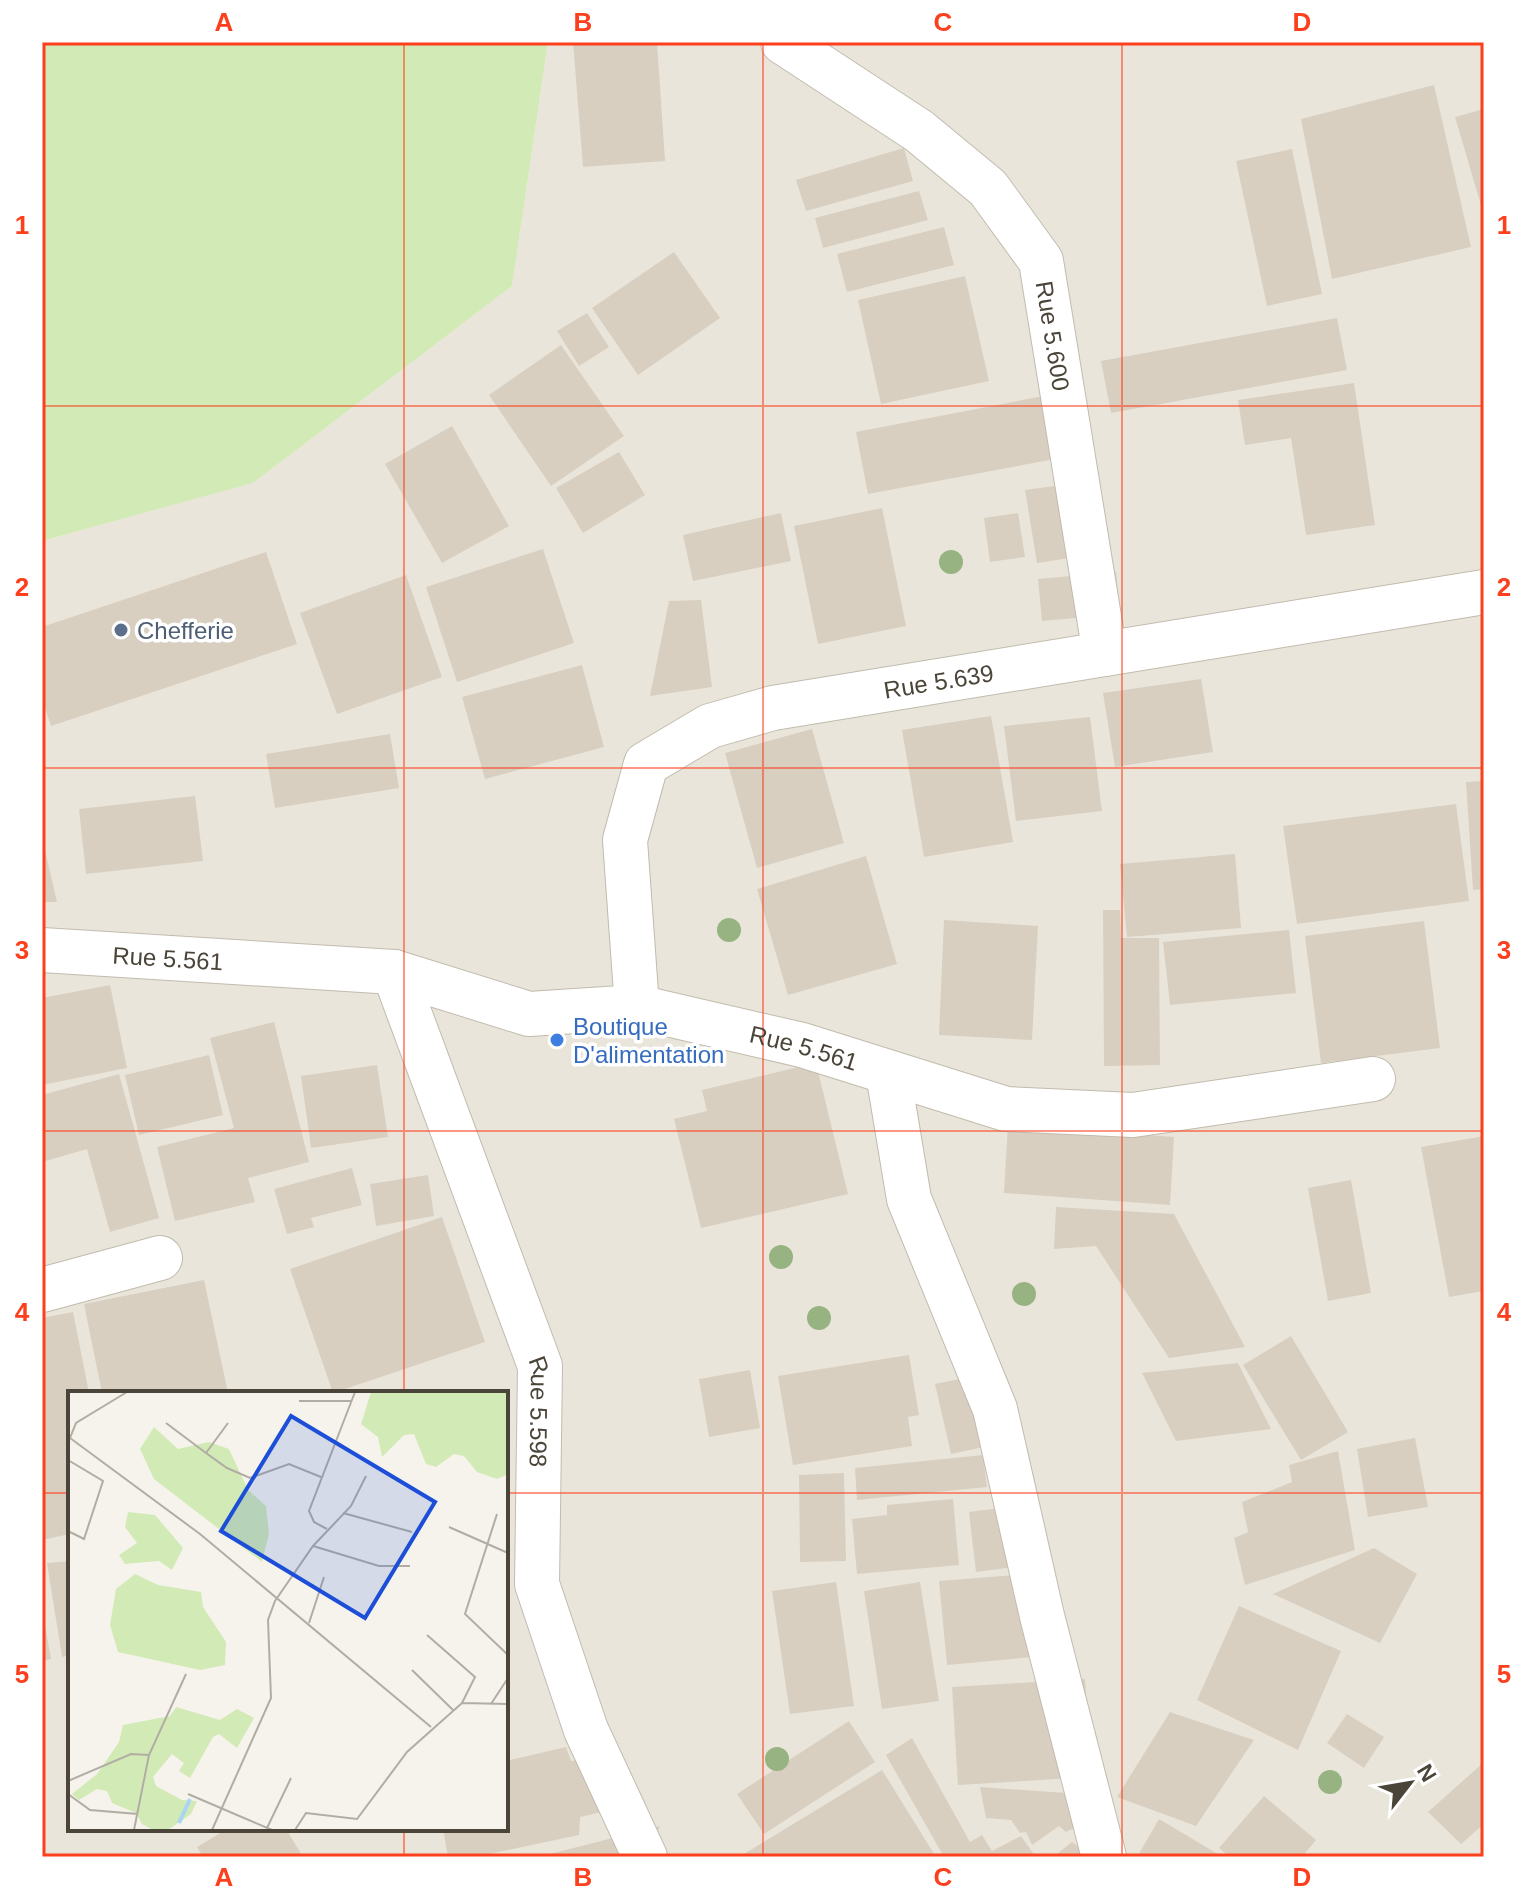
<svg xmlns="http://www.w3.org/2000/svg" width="1526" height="1899" font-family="Helvetica,sans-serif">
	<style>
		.residential { fill: #eae5da; fill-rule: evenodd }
		.green { fill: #d2eab5 }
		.building { fill: #d8cfc1 }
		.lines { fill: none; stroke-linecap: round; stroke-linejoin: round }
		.minor-casing { stroke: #c2bbae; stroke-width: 46 }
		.minor { stroke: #fff; stroke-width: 44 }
		.tree { fill: #97b381 }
		.grid { fill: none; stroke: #fc3f1d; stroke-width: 2; stroke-opacity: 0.55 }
		.service-dot { fill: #5c6f8a; stroke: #fff; stroke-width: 3 }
		.shop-dot { fill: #3f7fe0; stroke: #fff; stroke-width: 3 }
		.labels { text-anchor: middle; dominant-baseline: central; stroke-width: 7; stroke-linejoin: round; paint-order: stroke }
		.street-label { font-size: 24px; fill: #4b4439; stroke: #fff }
		.service-label { font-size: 24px; fill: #4e5e75; stroke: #fff; text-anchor: start }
		.shop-label { font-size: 24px; fill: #366cbe; stroke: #fff; text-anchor: start }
		.inset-river { fill: none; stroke: #a9d4f2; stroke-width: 4 }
		.inset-road { fill: none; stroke: #b2ada4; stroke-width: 2 }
		.view { fill: #1d4ed8; fill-opacity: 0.15; stroke: #1d4ed8; stroke-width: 4 }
		.inset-edge { fill: none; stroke: #4b4439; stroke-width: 4 }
		.neatline { fill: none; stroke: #fc3f1d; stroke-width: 3 }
		.grid-label { font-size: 26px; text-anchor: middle; font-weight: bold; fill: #fc3f1d }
	</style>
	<rect width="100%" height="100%" fill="#f6f3ec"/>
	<path class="residential" d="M548,42H1484V1857H42V541L253,483L512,286ZM70,1393H506V1829H70Z"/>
	<path class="green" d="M42,42H548L512,286L253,483L42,541Z"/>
	<path class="building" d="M573,42H657L665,161L583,167Z
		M1434,85L1471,247L1332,279L1301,119Z
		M1484,109V212H1483L1455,117Z
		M904,148L913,181L806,211L796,180Z
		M1292,149L1322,294L1267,306L1236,161Z
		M919,191L928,220L823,248L815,218Z
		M944,227L954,265L847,292L837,254Z
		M674,252L720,318L638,375L592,308Z
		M965,276L989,381L881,404L858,300Z
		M587,313L609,347L579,366L557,331Z
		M1337,318L1347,370L1111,413L1101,361Z
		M561,345L624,436L551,486L489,395Z
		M1354,383L1375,525L1306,535L1291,438L1245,445L1238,400Z
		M1075,390L1087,453L868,494L856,432Z
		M452,426L509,526L442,563L385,464Z
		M619,452L645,495L583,533L556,488Z
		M1091,481L1102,553L1037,563L1025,490Z
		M882,508L906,626L818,644L794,526Z
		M781,513L791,561L693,581L683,535Z
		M1018,513L1025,557L990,562L984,518Z
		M543,549L574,643L457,682L426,587Z
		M266,552L297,644L51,726L42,699V627Z
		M1116,572L1120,614L1042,621L1038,579Z
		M406,575L442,677L337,714L300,613Z
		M701,600L712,687L650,696L669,601Z
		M582,665L604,747L485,779L462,697Z
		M1201,679L1213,752L1115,767L1103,693Z
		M991,716L1013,842L924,857L902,730Z
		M1090,717L1102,811L1016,821L1004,726Z
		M812,729L844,843L757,868L725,753Z
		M390,734L399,788L275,808L266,754Z
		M1484,781V889L1473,890L1466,782Z
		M195,796L203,861L86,874L79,809Z
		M1456,804L1469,901L1297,924L1283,826Z
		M42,842H43L57,902H42Z
		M1235,854L1241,928L1127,937L1120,864Z
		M866,856L897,964L788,995L757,889Z
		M1103,910H1120L1121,938H1159L1160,1065L1104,1066Z
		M944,920L1038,926L1032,1040L939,1035Z
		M1424,921L1440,1048L1321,1063L1305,936Z
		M1289,930L1296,993L1170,1005L1163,942Z
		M110,985L127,1068L42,1085V998Z
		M274,1022L309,1162L248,1178L255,1202L175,1221L157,1147L234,1128L210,1038Z
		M209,1055L223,1115L139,1135L125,1075Z
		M816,1063L848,1194L701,1228L674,1119L707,1111L702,1090Z
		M377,1065L388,1137L311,1148L301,1076Z
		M119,1074L159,1218L110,1232L87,1149L42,1162V1095Z
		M1008,1124L1174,1137L1170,1205L1004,1193Z
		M1484,1136V1291L1449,1297L1421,1147Z
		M352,1168L362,1205L311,1218L314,1227L287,1234L274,1189Z
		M428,1175L434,1216L376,1226L370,1184Z
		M1351,1180L1371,1293L1328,1301L1308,1188Z
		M1056,1207L1174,1214L1245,1347L1169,1358L1096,1246L1054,1249Z
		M442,1217L485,1342L333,1393L290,1269Z
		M204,1280L228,1393H102L84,1304Z
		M73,1312L89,1393H70V1534L42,1540V1318Z
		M1291,1336L1348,1432L1301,1460L1243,1365Z
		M909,1355L919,1415L908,1417L912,1446L793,1465L778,1376Z
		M1238,1363L1271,1429L1176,1441L1142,1373Z
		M750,1370L760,1428L709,1437L699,1379Z
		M1003,1370L993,1445L951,1454L935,1384Z
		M1415,1438L1428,1507L1368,1517L1357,1449Z
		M1338,1451L1355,1550L1245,1585L1234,1538L1248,1532L1242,1502L1292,1482L1289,1465Z
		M983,1455L987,1487L857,1500L855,1468Z
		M844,1473L846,1561L800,1562L799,1475Z
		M1034,1475L1044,1563L976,1572L969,1512L1000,1508L996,1478Z
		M953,1499L959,1565L857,1574L852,1519L887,1515V1505Z
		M1374,1548L1417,1574L1380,1643L1273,1594Z
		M70,1561V1655L62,1657L47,1563Z
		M1026,1574L1033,1657L947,1665L939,1581Z
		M836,1582L854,1706L790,1714L772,1591Z
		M920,1582L939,1701L882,1709L864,1591Z
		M1239,1606L1341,1651L1298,1750L1197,1700Z
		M42,1609L51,1659L42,1661Z
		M1085,1679L1091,1777L958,1785L952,1687Z
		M1170,1712L1254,1740L1196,1826L1117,1797Z
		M1347,1714L1384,1737L1364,1768L1327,1743Z
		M849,1721L875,1762L764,1834L737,1794Z
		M912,1738L970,1842L982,1835L992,1851L1021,1836L1036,1857H944L886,1755Z
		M566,1747L571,1761L612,1757L631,1805L580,1817L579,1835L475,1857H448L443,1829H506V1761Z
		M1484,1762V1824L1461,1844L1428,1812Z
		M882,1770L936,1857H739Z
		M980,1787L1066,1793L1081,1825L1066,1832L1059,1826L1032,1845L1026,1832L1020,1833L1011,1820L986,1818Z
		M1264,1796L1316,1840L1302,1857H1230L1219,1848Z
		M1159,1819L1223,1857H1137Z
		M660,1826L652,1846L632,1857H538Z
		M227,1829H286L303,1857H203L197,1847Z
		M1072,1842L1093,1857H1053Z"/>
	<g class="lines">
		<defs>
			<g id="minor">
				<path id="s1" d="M783,42L919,131L988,188L1041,261L1105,654"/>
				<path id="s2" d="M42,950L394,972L529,1014L637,1007L802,1045L1006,1109L1133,1115L1373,1079"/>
				<path id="s3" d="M394,972L540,1366L537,1584L586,1730L645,1857"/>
				<path id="s4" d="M637,1007L625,840L646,764L710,726L773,708L1484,592"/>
				<path d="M888,1073L909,1199L995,1409L1042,1616L1104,1857"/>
				<path d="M42,1290L160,1258"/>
			</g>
		</defs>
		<use href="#minor" class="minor-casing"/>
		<use href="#minor" class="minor"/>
	</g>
	<g class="tree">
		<circle cx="951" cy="562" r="12"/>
		<circle cx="729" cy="930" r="12"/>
		<circle cx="781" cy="1257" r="12"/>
		<circle cx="1024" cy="1294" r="12"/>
		<circle cx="819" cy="1318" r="12"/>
		<circle cx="777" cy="1759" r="12"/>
		<circle cx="1330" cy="1782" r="12"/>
	</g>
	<path class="grid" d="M404,42V1393M763,42V1857M1122,42V1857M42,406H1484M42,768H1484M42,1131H1484M42,1493H70M506,1493H1484M404,1829V1857"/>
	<circle class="service-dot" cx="121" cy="630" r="8"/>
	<circle class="shop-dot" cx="557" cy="1040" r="8"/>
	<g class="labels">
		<g class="street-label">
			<text stroke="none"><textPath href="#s1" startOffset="418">Rue 5.600</textPath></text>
			<text stroke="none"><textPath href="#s4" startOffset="554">Rue 5.639</textPath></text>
			<text stroke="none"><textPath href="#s2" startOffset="126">Rue 5.561</textPath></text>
			<text stroke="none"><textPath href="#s2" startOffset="774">Rue 5.561</textPath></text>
			<text stroke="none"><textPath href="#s3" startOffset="466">Rue 5.598</textPath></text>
		</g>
		<g class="service-label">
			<text x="137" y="630">Chefferie</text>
		</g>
		<g class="shop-label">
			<text x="573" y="1026">Boutique<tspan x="573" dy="28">D'alimentation</tspan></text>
		</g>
	</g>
	<g transform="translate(68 1391)">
		<rect width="440" height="440" fill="#f6f3ec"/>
		<path d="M303,1H440V83L429,88L409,81L396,65L386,63L368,76L358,73L346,43L336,44L314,66L310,46L293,33ZM86,36L110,58L141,51L161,58L180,99L198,115L201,143L194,171L86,88L72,58ZM60,121L87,124L115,157L104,179L91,170L57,173L51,164L69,152L57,136ZM67,183L90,194L133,201L135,216L158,251L157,274L132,279L50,261L42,234L48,198ZM108,316L152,329L169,318L186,327L169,357L151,343L145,346L122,387L111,380L116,372L104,363L85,386L88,395L114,409L129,410L123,423L100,439H85L74,433L68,422L44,412L39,400L29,398L11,409L4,403L29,383L51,351L55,334L102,325Z" fill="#d2eab5"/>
		<path class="inset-river" d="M111,432L122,408"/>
		<path class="inset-road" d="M59,1L8,32L2,47L132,143L363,336M231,10H284M98,32L138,62M160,32L138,62L159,77L182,87L221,73L253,86M0,69L35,90L16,148L0,140M275,122L344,141M429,123L397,223L440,264M381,136L440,162M259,138L246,131L241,120L287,1M245,155L311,175H342M241,232L256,186M359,244L407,286L394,312M344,279L385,319M423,313L440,287M0,390L63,363L81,364M0,403L22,419L70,423M120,403L204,439M199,437L223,387M66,439L81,364L118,283M144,439L203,307L200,229L207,210L245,155L283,115L298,85M227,439L238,422L289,428L339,361L394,312L440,313"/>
		<path class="view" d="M223,25L367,111L297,227L153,140Z"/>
		<rect width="440" height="440" class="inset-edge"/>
	</g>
	<rect width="1526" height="1899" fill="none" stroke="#ffffff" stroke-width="88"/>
	<g transform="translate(1410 1783) rotate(59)" stroke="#ffffff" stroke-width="6" paint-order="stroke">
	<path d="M0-6L14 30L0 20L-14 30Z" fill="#4b4439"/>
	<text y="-12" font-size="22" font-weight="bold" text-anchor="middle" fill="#4b4439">N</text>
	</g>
	<rect x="44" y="44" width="1438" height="1811" class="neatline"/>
	<g class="grid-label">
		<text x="224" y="31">A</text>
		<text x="583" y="31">B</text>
		<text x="943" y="31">C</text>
		<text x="1302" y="31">D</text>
		<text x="22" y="234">1</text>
		<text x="1504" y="234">1</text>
		<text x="22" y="596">2</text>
		<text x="1504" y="596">2</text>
		<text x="22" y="959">3</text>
		<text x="1504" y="959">3</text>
		<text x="22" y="1321">4</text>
		<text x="1504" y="1321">4</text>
		<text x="22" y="1683">5</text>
		<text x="1504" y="1683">5</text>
		<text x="224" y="1886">A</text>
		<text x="583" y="1886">B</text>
		<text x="943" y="1886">C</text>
		<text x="1302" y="1886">D</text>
	</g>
</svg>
